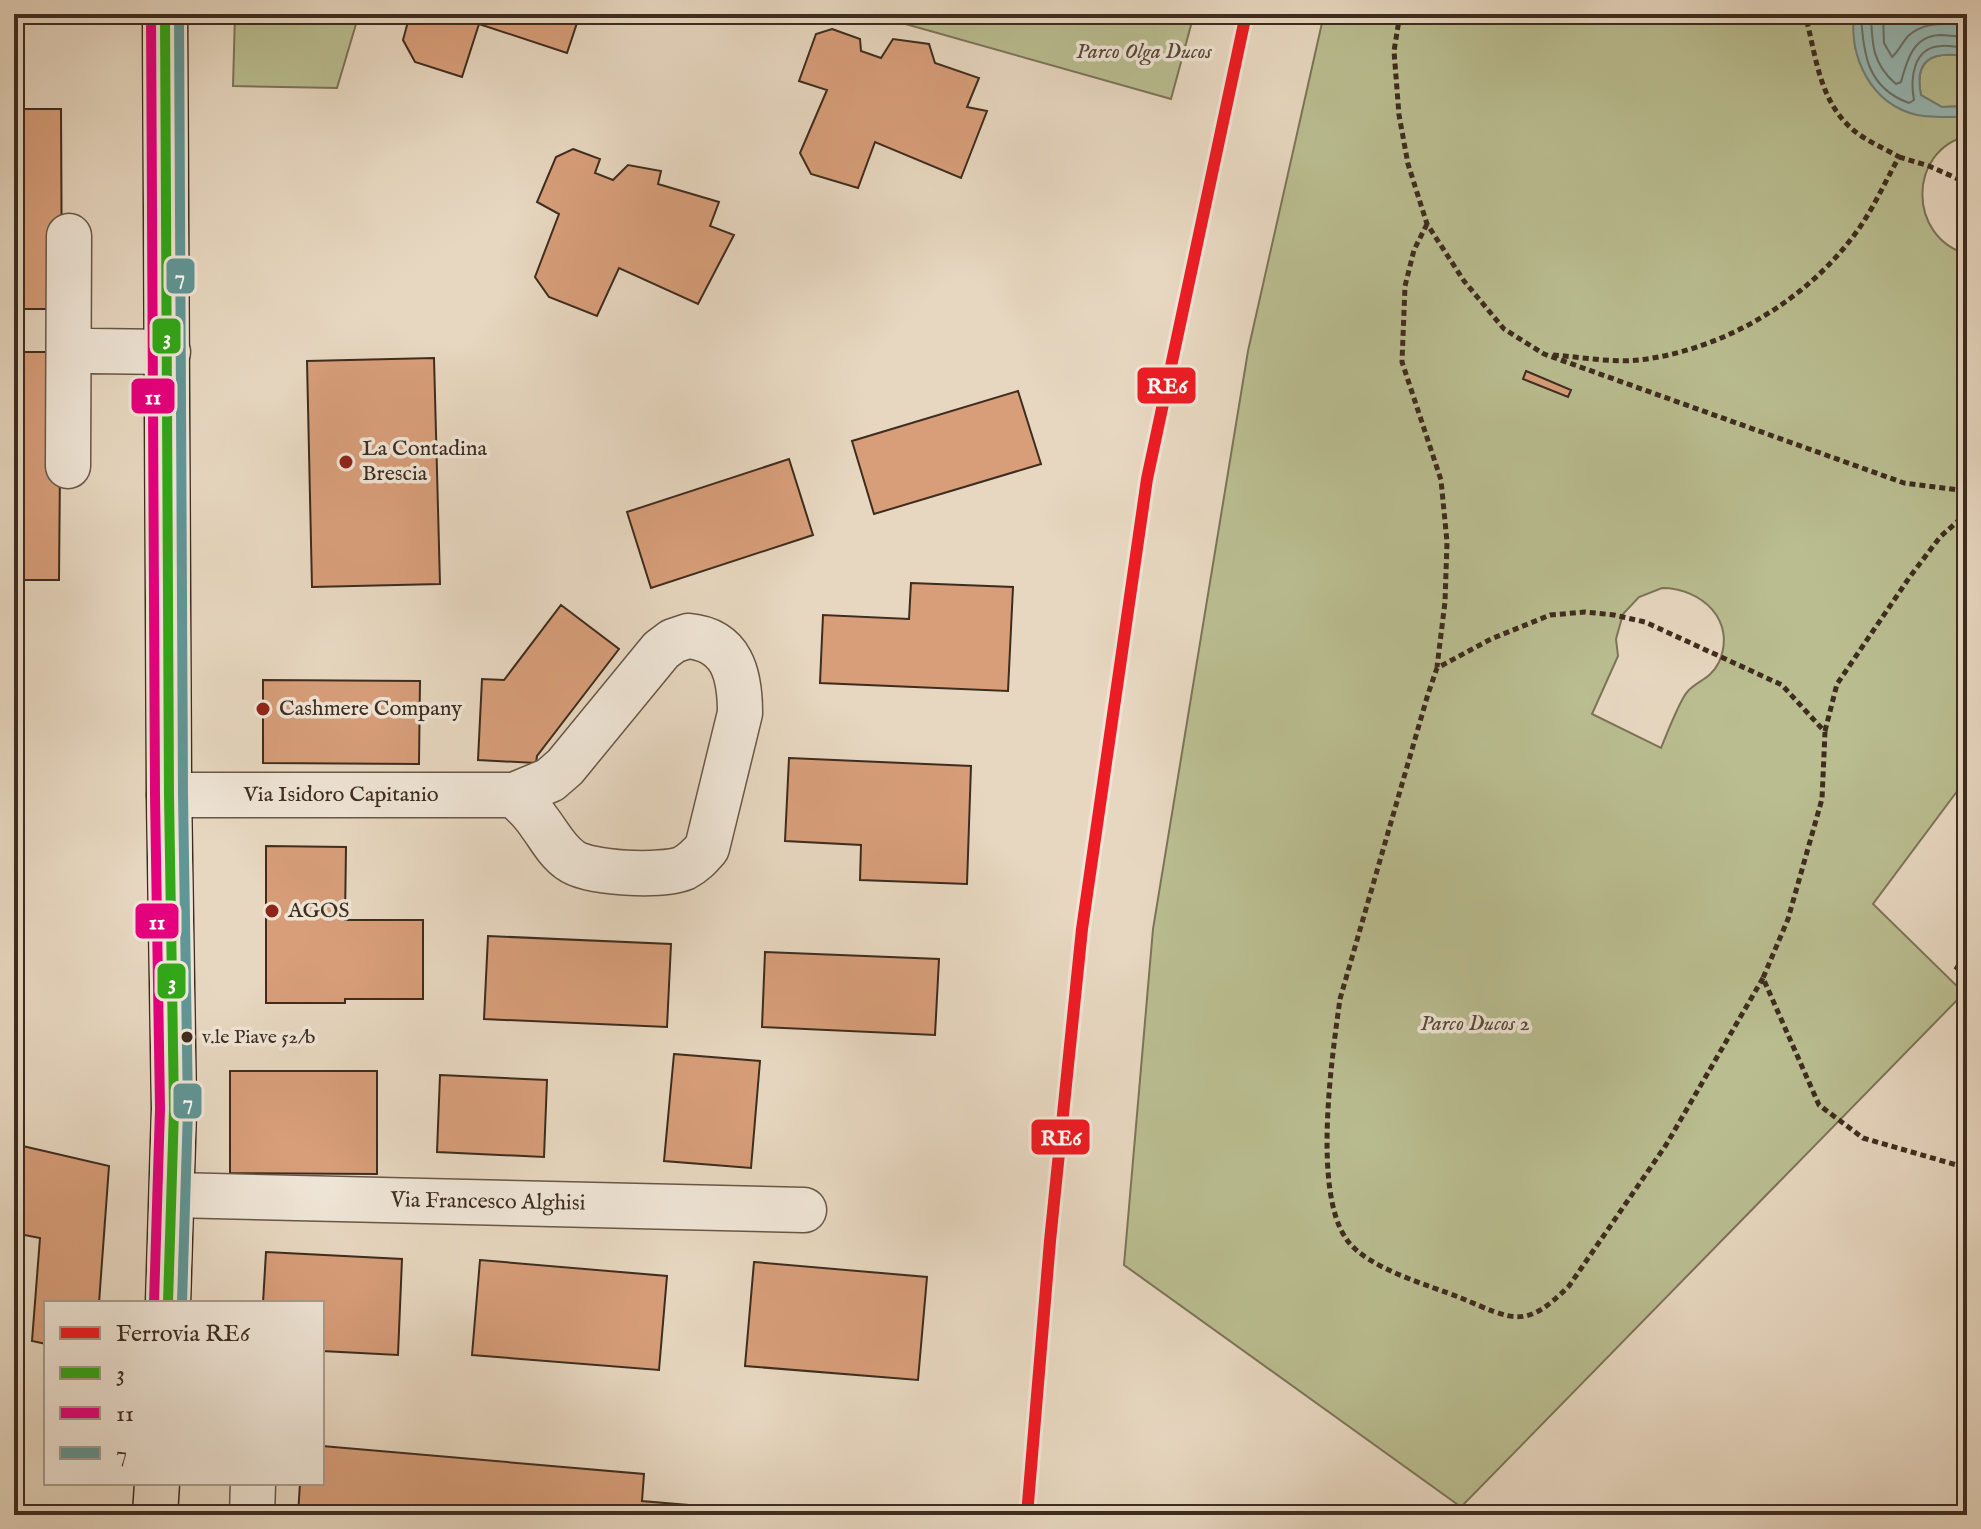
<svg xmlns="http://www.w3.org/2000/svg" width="1981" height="1529" font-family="'IM FELL English',serif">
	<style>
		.green { fill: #b9bd90; stroke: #7c7458; stroke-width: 2; fill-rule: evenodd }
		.water { fill: #97b9b6; stroke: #73817a; stroke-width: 2 }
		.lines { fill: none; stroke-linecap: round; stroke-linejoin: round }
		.shore { stroke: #6a726a; stroke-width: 2 }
		.building { fill: #d79e79; stroke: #3e2c1f; stroke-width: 2 }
		.minor-casing { stroke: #685747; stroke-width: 47 }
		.major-casing { stroke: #3e2c1f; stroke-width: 47 }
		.path { stroke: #3e2c1f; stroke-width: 5; stroke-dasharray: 6 4; stroke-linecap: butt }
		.minor { stroke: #efe5d6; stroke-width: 44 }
		.major { stroke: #e7d7c0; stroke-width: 44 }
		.bus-1-casing { stroke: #efe5d6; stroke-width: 16 }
		.bus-2-casing { stroke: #efe5d6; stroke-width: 16 }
		.bus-3-casing { stroke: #efe5d6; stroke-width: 16 }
		.bus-1 { stroke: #32a719; stroke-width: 10 }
		.bus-2 { stroke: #e5007d; stroke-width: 10 }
		.bus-3 { stroke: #619696; stroke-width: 10 }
		.rail-1-casing { stroke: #efe5d6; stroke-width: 18 }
		.rail-1 { stroke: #ed1c24; stroke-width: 12 }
		.poi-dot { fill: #8f2418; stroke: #efe5d6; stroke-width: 3 }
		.bus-dot { fill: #3e2c1f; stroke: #efe5d6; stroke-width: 3 }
		.labels { text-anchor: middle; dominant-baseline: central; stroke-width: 7; stroke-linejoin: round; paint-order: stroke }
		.bus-label { font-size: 20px; fill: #3e2c1f; stroke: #efe5d6; text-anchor: start }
		.park-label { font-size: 22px; font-style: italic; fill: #574936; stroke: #efe5d6 }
		.poi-label { font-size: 22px; fill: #3e2c1f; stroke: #efe5d6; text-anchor: start }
		.street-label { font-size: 22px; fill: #3e2c1f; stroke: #efe5d6 }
		.line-badge { stroke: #efe5d6; stroke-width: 3 }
		.badge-label { font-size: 22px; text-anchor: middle; font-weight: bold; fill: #fff }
	</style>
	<rect width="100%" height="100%" fill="#e7d7c0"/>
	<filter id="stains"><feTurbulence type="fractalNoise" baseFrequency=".0025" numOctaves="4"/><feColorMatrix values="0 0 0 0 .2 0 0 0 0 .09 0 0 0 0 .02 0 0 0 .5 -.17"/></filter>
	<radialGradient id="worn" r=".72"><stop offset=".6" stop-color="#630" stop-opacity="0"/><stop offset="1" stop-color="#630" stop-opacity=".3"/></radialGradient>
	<path class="green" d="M235,14H359L337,88L233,86Z
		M870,14H1194L1171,99Z
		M1324,14H1854L1855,48L1945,117H1967V136C1907,151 1908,238 1967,254V778L1873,904L1964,993L1461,1507L1124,1265L1153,929L1248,351ZM1662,588C1702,588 1737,621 1719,662C1711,679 1698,680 1688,691C1680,699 1666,736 1661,748L1592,714L1618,656L1616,639L1623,614L1639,597Z
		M1967,52V106L1942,107L1921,95C1914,61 1931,51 1962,56Z"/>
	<path class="water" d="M1854,14H1967V52L1962,56C1931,51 1914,61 1921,95L1942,107L1967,106V117C1951,117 1933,118 1917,115C1871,104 1849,58 1854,14Z"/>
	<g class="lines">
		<path class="shore" d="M1861,14C1863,53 1867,88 1909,103L1914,100C1910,79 1913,47 1941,46C1950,45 1958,48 1967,47
			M1871,14C1872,43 1872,64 1896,84L1901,82C1907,60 1913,36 1940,35C1949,35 1958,37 1967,36
			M1883,14L1884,43L1892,57C1898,52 1902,43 1908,36C1926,20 1946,25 1967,24"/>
	</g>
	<path class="building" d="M410,14H580L567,53L479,24L462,77L415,62L403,40Z
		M832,29L860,39L861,51L881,58L893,39L929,44L935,63L979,78L967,107L987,111L961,178L875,142L858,188L811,174L800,153L827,90L799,81L816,34Z
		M14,109H61L62,309H14Z
		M573,149L600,159L595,173L613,180L628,165L661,171L658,184L719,202L710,226L734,235L698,304L619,268L597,316L549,297L535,277L559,214L537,202L556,157Z
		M14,352H61L59,580H14Z
		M434,358L440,584L312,587L307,361Z
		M1526,371L1571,390L1568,397L1523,379Z
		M1018,391L1041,464L874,514L852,441Z
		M789,459L813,535L651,588L627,512Z
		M911,583L1013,587L1008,691L820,683L823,615L909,619Z
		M561,605L619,649L537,756L536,763L478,760L482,679L504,680Z
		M263,680L420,681L419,764L263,763Z
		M789,758L971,766L967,884L860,880L861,845L785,841Z
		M266,846L346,847L345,920H423V999H345V1003H266Z
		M488,936L671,944L667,1027L484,1019Z
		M1967,949V979L1955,968Z
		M765,952L939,959L935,1035L762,1027Z
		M674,1054L760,1061L751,1168L664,1161Z
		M230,1071H377V1174L230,1173Z
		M440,1075L547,1080L544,1157L437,1152Z
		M14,1144L109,1166L99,1303H46V1344L32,1341L40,1238L14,1233Z
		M266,1252L402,1259L398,1355L322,1351V1303H263Z
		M480,1260L667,1276L659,1370L472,1355Z
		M754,1262L927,1277L918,1380L745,1366Z
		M322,1446L644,1474L642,1501L688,1505L687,1515H298L300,1483H322Z"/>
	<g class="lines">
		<defs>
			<path id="minor" d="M91,351L168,352
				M68,466L69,236
				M688,636C732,640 740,674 740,713L707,848C700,856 694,863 684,868C662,877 588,874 570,860C556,850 549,835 539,822C532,811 523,803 514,795L550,780L565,767L661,650L673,641Z
				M169,795H514
				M172,1195L804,1210
				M252,1515L253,1483"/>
			<path id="major" d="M165,14L169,795L174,1109L168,1303
				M155,1515L157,1483"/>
		</defs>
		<use href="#minor" class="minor-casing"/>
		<use href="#major" class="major-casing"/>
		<path class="path" d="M1400,14L1394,51L1399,115L1408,164L1427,224L1464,281L1504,329L1544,354L1904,483L1967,491
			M1899,157L1929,166L1967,183
			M1427,224L1414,250L1405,286L1402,362L1441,480L1447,542L1445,602L1437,667
			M1553,355C1581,357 1612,363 1639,360C1725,350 1811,298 1860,227C1875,205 1886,180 1899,157C1884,148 1864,140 1851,128C1818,98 1816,54 1805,14
			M1825,731L1837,684L1909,578L1940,537L1967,513
			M1763,978L1666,1145L1569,1286C1525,1330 1514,1320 1461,1298C1429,1285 1368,1269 1347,1240C1312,1192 1332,1057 1340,999L1428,694L1437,668L1491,639L1550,615L1585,612L1614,615L1645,622L1782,685L1825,732L1822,799L1788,919L1763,978L1819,1105L1863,1138L1967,1168"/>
		<use href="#minor" class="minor"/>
		<use href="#major" class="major"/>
		<defs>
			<path id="bus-1" d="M165,14L169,795L174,1109L168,1303"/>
			<path id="bus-2" d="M151,14L155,795L160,1109L154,1303"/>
			<path id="bus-3" d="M179,14L183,795L188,1109L182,1303"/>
		</defs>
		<use href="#bus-1" class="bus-1-casing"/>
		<use href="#bus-2" class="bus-2-casing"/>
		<use href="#bus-3" class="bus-3-casing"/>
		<use href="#bus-1" class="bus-1"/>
		<use href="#bus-2" class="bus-2"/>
		<use href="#bus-3" class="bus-3"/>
		<defs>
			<path id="rail-1" d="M1027,1515L1050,1241L1082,929L1147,479L1246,14"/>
		</defs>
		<use href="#rail-1" class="rail-1-casing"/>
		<use href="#rail-1" class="rail-1"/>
	</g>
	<g class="poi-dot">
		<circle cx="346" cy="462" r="8"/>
		<circle cx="263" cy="709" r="8"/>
		<circle cx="272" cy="911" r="8"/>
	</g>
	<circle class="bus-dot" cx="187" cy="1037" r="7"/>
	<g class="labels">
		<g class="bus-label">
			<text x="202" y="1037">v.le Piave 52/b</text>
		</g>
		<g class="park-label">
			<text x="1144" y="52">Parco Olga Ducos</text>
			<text x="1475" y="1024">Parco Ducos 2</text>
		</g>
		<g class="poi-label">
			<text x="362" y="449">La Contadina<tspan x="362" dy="25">Brescia</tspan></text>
			<text x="279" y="709">Cashmere Company</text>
			<text x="288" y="911">AGOS</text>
		</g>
		<g class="street-label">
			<text x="341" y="795">Via Isidoro Capitanio</text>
			<text transform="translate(488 1202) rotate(1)">Via Francesco Alghisi</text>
		</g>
	</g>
	<g class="line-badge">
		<rect x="165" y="257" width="31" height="38" rx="8" fill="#619696"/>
		<rect x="151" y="317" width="31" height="38" rx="8" fill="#32a719"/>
		<rect x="1136" y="366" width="61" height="39" rx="8" fill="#ed1c24"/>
		<rect x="130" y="377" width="46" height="38" rx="8" fill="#e5007d"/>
		<rect x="134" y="902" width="46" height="38" rx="8" fill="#e5007d"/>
		<rect x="156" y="962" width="31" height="38" rx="8" fill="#32a719"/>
		<rect x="172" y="1082" width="31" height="38" rx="8" fill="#619696"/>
		<rect x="1030" y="1118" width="61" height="38" rx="8" fill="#ed1c24"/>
	</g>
	<g class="badge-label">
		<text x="180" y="284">7</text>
		<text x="167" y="344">3</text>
		<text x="1167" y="393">RE6</text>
		<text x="153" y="404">11</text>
		<text x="157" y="929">11</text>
		<text x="172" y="989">3</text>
		<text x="188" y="1109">7</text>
		<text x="1061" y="1145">RE6</text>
	</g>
	<rect width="1981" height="1529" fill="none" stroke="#e7d7c0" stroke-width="48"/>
	<rect x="16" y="16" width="1949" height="1497" fill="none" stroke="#3e2c1f" stroke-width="4"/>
	<rect x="24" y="24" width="1933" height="1481" fill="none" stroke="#3e2c1f" stroke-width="2"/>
	<rect x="44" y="1301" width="280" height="184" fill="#efe5d6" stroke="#a89b8d" stroke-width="2"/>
	<rect x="60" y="1327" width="40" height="12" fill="#ed1c24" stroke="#a89b8d" stroke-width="2"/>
	<text x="116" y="1341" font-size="24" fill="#3e2c1f">Ferrovia RE6</text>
	<rect x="60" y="1367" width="40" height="12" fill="#32a719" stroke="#a89b8d" stroke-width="2"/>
	<text x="116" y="1381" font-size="24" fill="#3e2c1f">3</text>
	<rect x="60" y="1407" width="40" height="12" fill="#e5007d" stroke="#a89b8d" stroke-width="2"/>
	<text x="116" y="1421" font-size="24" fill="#3e2c1f">11</text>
	<rect x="60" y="1447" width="40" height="12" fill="#619696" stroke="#a89b8d" stroke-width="2"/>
	<text x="116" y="1461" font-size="24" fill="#3e2c1f">7</text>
	<rect width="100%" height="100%" filter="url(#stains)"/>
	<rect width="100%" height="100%" fill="url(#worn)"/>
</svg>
